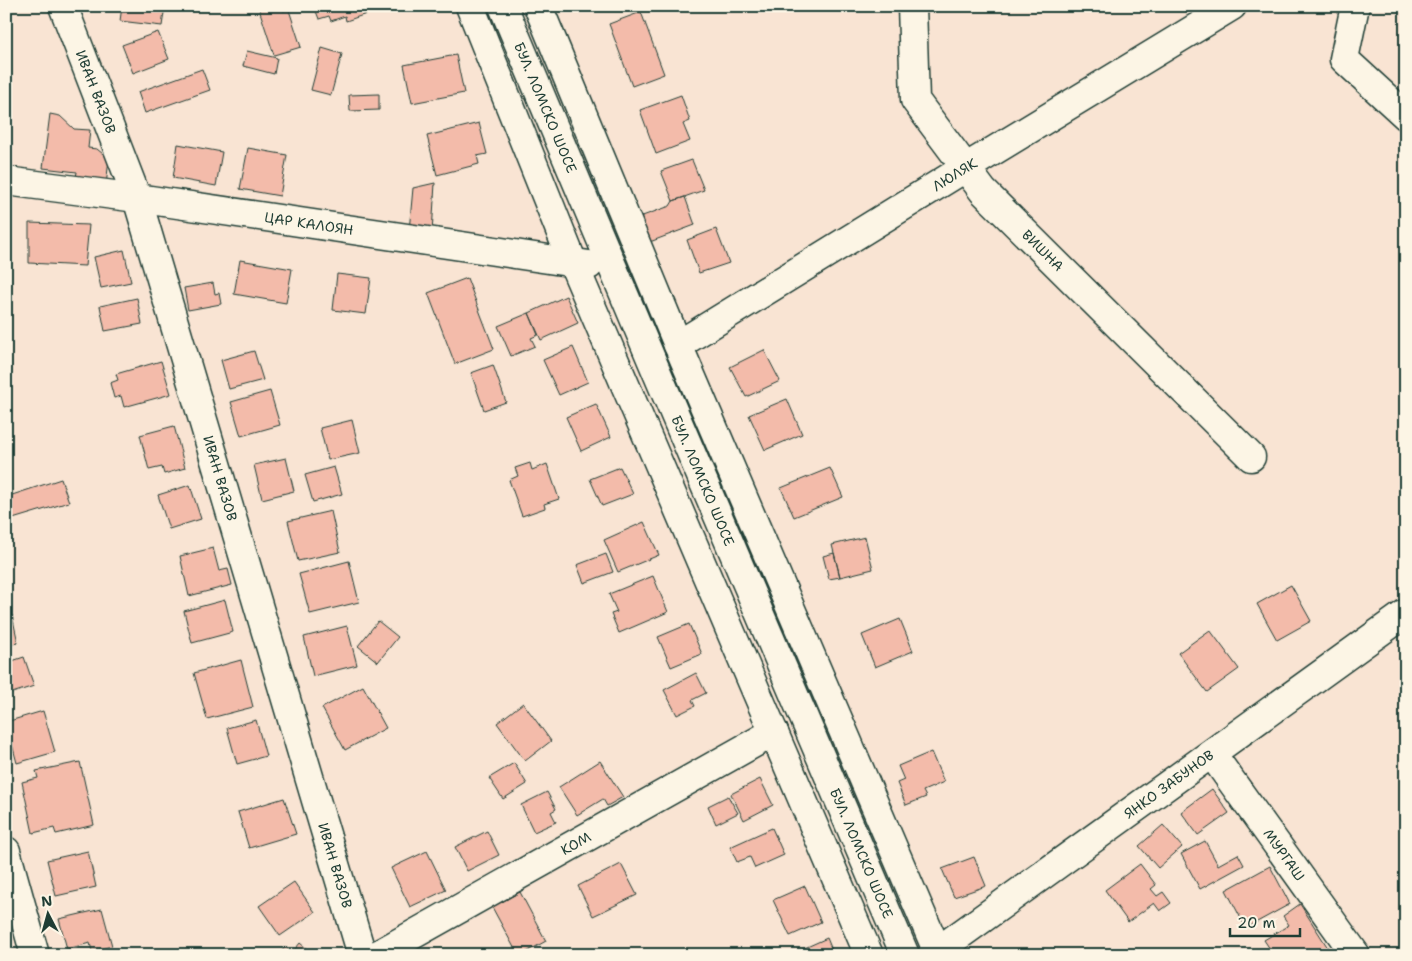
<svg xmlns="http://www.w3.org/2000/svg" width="1412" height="961" font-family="'Shantell Sans',sans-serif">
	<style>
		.building { fill: #f3bbaa; stroke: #1f3d34 }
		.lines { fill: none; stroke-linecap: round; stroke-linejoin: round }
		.minor-casing { stroke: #1f3d34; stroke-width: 31 }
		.major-casing { stroke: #1f3d34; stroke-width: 31 }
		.minor { stroke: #fcf5e5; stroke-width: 28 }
		.major { stroke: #fcf5e5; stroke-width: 28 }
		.labels { text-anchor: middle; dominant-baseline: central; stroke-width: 5; stroke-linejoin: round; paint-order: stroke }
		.street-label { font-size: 14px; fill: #1f3d34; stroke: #fcf5e5 }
	</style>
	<rect width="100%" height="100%" fill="#f9e4d3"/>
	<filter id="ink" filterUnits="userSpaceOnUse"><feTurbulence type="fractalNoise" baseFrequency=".02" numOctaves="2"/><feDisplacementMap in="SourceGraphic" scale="10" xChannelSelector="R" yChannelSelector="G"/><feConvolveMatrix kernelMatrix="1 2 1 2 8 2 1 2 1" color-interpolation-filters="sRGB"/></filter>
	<g filter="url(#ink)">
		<path class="building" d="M122,6H165L162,26L120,21Z
			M258,6H282L283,11L289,10L301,47L274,55Z
			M314,6H371L372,12L346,21L345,16L331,21L329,16L319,19Z
			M641,12L664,74L632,86L609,24Z
			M158,32L169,59L133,73L122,45Z
			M322,48L342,54L331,95L311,90Z
			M247,51L277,58L274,74L243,66Z
			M456,55L464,93L412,103L404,65Z
			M202,69L210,90L145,113L138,92Z
			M379,94V110L350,111L349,95Z
			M681,95L690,121L683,124L690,141L656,154L640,110Z
			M50,114L60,116L74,129L90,130L88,148L97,149L109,159L106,186L75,182L77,172L43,168Z
			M479,123L487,154L477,156L479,164L437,175L427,136Z
			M178,144L222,152L216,186L173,178Z
			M248,148L287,155L280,196L240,189Z
			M692,160L704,190L673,201L661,171Z
			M435,183L432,233L409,231L413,188Z
			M685,197L695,225L647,243L637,218L670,206L673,201Z
			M29,223L89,225L85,266L29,263Z
			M716,229L729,263L699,273L687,240Z
			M124,250L131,282L101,288L94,257Z
			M240,260L292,269L286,303L234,294Z
			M337,274L371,278L366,314L333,310Z
			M467,278L494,349L455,364L428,293Z
			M213,283L215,294L219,293L221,304L188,310L184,288Z
			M566,296L578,323L541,340L529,313Z
			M137,298L142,324L105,331L100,306Z
			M529,313L538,335L531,338L535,346L511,356L498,326Z
			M573,347L588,382L559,395L543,360Z
			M764,350L780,381L746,397L730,367Z
			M254,351L263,380L229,389L221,360Z
			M161,361L171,394L124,407L121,396L114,398L110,383L118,380L116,374Z
			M493,365L506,402L484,410L471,373Z
			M270,391L280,425L241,436L231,402Z
			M787,399L802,434L765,450L749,415Z
			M596,404L611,437L581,451L566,417Z
			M352,420L360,453L328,460L320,428Z
			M174,426L185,468L164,474L162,467L149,470L140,435Z
			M286,458L294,491L262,499L254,465Z
			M530,463L532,470L547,464L559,499L544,504L545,508L522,516L509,480L518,476L515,468Z
			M334,467L342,494L313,502L305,475Z
			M620,467L633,494L602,506L590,479Z
			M830,468L843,497L794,517L781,488Z
			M61,479L69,502L6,521V497Z
			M190,485L201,519L169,529L158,495Z
			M331,511L340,552L298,561L288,521Z
			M644,522L659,555L618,572L604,540Z
			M865,537L873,569L840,577L832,545Z
			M213,548L219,571L228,569L232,585L189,596L180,556Z
			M834,553L840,577L829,579L823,556Z
			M606,554L613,572L584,583L577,565Z
			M349,561L359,602L310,614L299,574Z
			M653,576L668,612L619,633L611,614L617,612L609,594Z
			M1291,585L1311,621L1277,640L1257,604Z
			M225,600L233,632L192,643L184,611Z
			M12,615L18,643L6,645V616Z
			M900,619L913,651L875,667L862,635Z
			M378,621L398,637L378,662L358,646Z
			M689,624L702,654L671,667L658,637Z
			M347,626L357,665L313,676L304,637Z
			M1210,630L1239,669L1207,692L1178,653Z
			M24,657L34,686L6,695V663Z
			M241,660L253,707L207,719L194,673Z
			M696,673L706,693L692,700L695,706L677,715L664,690Z
			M363,686L386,728L345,750L322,708Z
			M523,703L551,741L525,761L497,723Z
			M43,711L55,752L17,763L6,722Z
			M256,720L266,756L237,764L227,728Z
			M931,752L944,782L923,791L926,797L906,805L897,783L904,780L898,766Z
			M600,761L623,797L607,806L603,799L577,815L559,787Z
			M80,762L94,825L56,834L54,828L33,833L22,782L38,778L36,771Z
			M514,763L527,784L503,799L489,778Z
			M760,779L773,805L744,820L731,794Z
			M1212,789L1229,813L1198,835L1181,812Z
			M547,792L556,809L551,812L556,822L534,832L521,805Z
			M728,796L738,813L716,824L708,806Z
			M284,798L296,834L249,848L238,812Z
			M1163,825L1182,847L1158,868L1139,846Z
			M772,828L784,855L755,868L750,857L737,862L730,847Z
			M487,831L499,855L467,871L455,847Z
			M1205,841L1218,865L1238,854L1244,865L1200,889L1181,854Z
			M88,851L96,887L56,896L47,860Z
			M427,851L446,890L410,907L391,868Z
			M974,857L986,886L954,897L942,869Z
			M621,864L637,895L593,916L578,886Z
			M1140,864L1156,885L1151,889L1157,896L1163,892L1171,903L1160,911L1154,903L1128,922L1105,890Z
			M1270,866L1290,904L1246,928L1226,890Z
			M294,882L315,912L280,936L259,906Z
			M805,886L821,922L790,936L773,900Z
			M520,892L546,941L521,955H518L492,907Z
			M1300,904L1330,951L1324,955H1274L1264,940L1289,925L1283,916Z
			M102,909L112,946L92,951L90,943L67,949L59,919Z
			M827,938L834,955H800L798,951Z
			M300,943L314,955H279L285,947L292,953Z"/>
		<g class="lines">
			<defs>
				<g id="minor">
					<path id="s1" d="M63,6L137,198L362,955"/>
					<path d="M470,6L573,263L869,955"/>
					<path d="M538,6L678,345L939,955"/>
					<path id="s2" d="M912,6L915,100L983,191L1251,457"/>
					<path d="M1355,6L1344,59L1406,116"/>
					<path id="s3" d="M6,181L137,198L589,265"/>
					<path id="s4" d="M678,345L952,176L1232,6"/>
					<path id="s5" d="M1212,754L1356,955"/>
					<path d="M6,851L35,955"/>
					<path id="s6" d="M377,955L774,732"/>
					<path id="s7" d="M932,955L1406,613"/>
				</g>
				<g id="major">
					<path id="s8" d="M503,6L652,361L905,955"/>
				</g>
			</defs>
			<use href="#minor" class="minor-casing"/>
			<use href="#major" class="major-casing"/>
			<use href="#minor" class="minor"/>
			<use href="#major" class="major"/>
		</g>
	</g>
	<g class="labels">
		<g class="street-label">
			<text stroke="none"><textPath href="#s1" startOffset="92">ИВАН ВАЗОВ</textPath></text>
			<text stroke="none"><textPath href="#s8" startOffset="110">БУЛ. ЛОМСКО ШОСЕ</textPath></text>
			<text stroke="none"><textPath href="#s4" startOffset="325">ЛЮЛЯК</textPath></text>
			<text stroke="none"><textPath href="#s3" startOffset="306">ЦАР КАЛОЯН</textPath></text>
			<text stroke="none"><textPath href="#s2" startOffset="292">ВИШНА</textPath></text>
			<text stroke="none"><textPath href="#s1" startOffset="498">ИВАН ВАЗОВ</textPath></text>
			<text stroke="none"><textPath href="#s8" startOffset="515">БУЛ. ЛОМСКО ШОСЕ</textPath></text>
			<text stroke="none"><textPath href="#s7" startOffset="292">ЯНКО ЗАБУНОВ</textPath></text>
			<text stroke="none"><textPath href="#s6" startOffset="228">КОМ</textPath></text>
			<text stroke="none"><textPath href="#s8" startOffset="920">БУЛ. ЛОМСКО ШОСЕ</textPath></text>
			<text stroke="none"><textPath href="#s5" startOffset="124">МУРГАШ</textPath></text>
			<text stroke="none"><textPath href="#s1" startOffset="902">ИВАН ВАЗОВ</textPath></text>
		</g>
	</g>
	<rect width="1412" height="961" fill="none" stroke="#fcf5e5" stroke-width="25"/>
	<rect x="12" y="12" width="1387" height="936" fill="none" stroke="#1f3d34" stroke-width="2" filter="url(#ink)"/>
	<g transform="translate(48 914) rotate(354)" stroke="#fcf5e5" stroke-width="4" paint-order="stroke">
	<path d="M0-4L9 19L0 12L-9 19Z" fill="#1f3d34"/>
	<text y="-8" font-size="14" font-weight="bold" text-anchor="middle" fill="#1f3d34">N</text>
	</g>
	<path d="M1230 928v8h70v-8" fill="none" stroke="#1f3d34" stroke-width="2.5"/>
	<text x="1237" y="928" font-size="15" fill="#1f3d34" stroke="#fcf5e5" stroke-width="4" paint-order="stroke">20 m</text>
</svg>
